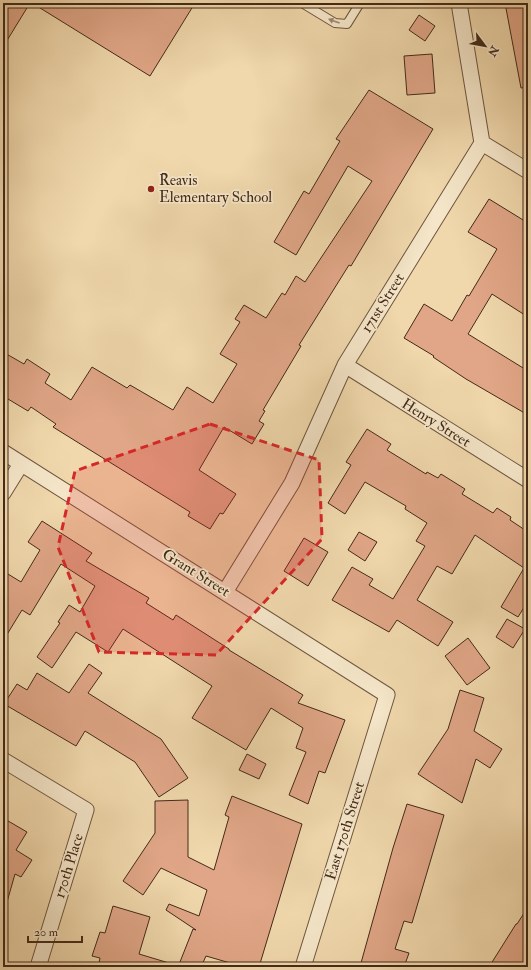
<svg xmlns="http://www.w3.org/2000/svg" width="531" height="970" font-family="'IM FELL Double Pica',serif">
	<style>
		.building { fill: #e0a687; stroke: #442a19 }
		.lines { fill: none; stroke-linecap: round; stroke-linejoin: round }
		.service-casing { stroke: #6f563e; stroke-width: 10 }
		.minor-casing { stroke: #6f563e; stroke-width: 17 }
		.service { stroke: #f5e6c9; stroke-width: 8 }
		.minor { stroke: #f5e6c9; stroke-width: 15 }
		.oneway { fill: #9c8871 }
		.marked { fill: #d62828; fill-opacity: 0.2; stroke: #d62828; stroke-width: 3; stroke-dasharray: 8 5; stroke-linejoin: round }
		.poi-dot { fill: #8f2418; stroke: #f5e6c9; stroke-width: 1.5 }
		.labels { text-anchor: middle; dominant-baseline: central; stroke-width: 3.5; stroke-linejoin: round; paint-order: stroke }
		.poi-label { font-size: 15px; fill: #442a19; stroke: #f5e6c9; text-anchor: start }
		.street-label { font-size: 15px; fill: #442a19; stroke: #f5e6c9 }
	</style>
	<rect width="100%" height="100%" fill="#f0d8ac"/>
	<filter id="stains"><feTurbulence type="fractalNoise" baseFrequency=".005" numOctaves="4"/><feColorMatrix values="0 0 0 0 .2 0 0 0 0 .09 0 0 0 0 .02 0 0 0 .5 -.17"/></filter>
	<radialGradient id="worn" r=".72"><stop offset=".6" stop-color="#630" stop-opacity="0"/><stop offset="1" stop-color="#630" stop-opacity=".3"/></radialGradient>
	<path class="building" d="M3,3H30L3,47Z
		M32,3H195L150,76Z
		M505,3H528V87L521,88Z
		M419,15L435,26L425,41L409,30Z
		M432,54L435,93L407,95L404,56Z
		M369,90L433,129L351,266L349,265L299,345L301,346L263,410L265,411L259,421L264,424L252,444L224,427L199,470L236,494L223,514L220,513L210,529L188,516L190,512L53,427L56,424L31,407L28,411L3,396V352L24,364L27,359L50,374L45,383L71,400L92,367L127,388L130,385L173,410L187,387L213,403L237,364L220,354L240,322L235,319L244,305L266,318L282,293L285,295L296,276L305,282L372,181L348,166L296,255L274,242L304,191L309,194L340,141L336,139Z
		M489,199L528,223V317L492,294L468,334L528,371V415L466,379L433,357L434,356L404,338L424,304L452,321L467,295L469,296L497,249L468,232Z
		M367,429L391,444L387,450L426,474L427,472L438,478L441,474L465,489L462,494L493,513L497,508L511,517L510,520L528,532V601L518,617L501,607L524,568L475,535L452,574L437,566L417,600L453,622L438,646L397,620L389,632L332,600L352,567L373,579L369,585L393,599L425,546L416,541L427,523L405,509L406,506L365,482L345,514L328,503L351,465L346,462Z
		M42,521L92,553L86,561L149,598L146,603L173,620L176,615L229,649V650L303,695L298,703L345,720L325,773L319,771L308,804L289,795L306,752L296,748L303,728L271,708L246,750L192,718L212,686L123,629L108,652L76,632L52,668L37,657L60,623L58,622L69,605L80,612L95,586L61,564L30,615L22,610L3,641V571L21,582L40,550L28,542Z
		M359,532L377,542L365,561L348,550Z
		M304,538L328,552L308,586L284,571Z
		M507,619L525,629L513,648L496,637Z
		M468,638L490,668L467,685L445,656Z
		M89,664L102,673L88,693L161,739L188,778L159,797L135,762L85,731L76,746L4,704L17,684L27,690L37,673L69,693Z
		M460,690L484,698L474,731L502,749L490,768L476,759L462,803L418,774L448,729Z
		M247,754L266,764L259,779L239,770Z
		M232,796L302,824L259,967H244L206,956L201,967H178L193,929L196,930L166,910L169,904L199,916L207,890L161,868L143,895L123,881L155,833V801L188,800V857L214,870L229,817L225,815Z
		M407,804L444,815L412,923L404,921L395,949L409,953L404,967H375L361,963L393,848Z
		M3,818L27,832L16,850L32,860L21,877L15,874L7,902H3Z
		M113,906L150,917L139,954L169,963V967H98L100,958L92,956L100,932L105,933Z
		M528,907V967H489L516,924H517Z"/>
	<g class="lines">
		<defs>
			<path id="service" d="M302,3L335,23L347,24L360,3"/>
			<path id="minor" d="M482,143L528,171
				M345,365L528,480
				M3,452L387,695L303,967
				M3,493L21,464
				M225,592L292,483L345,365L482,143L459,3
				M3,760L86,810L38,967"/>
		</defs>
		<use href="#service" class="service-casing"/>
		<use href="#minor" class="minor-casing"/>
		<use href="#service" class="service"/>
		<use href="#minor" class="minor"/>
	</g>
	<defs><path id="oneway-solid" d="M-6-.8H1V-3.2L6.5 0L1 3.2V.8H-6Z"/></defs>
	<use class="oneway" href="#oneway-solid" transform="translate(334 21) rotate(-160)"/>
	<path class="marked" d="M210,424L319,460L322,539L216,655L99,652L58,547L75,471Z"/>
	<circle class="poi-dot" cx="151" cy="189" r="4"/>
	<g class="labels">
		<g class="poi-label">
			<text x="159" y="180">Reavis<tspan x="159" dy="17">Elementary School</tspan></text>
		</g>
		<g class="street-label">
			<text transform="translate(383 303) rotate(-58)">171st Street</text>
			<text transform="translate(436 423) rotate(32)">Henry Street</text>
			<text transform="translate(196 573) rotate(32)">Grant Street</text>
			<text transform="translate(345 831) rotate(-73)">East 170th Street</text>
			<text transform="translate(69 866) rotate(-73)">170th Place</text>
		</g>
	</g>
	<rect width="531" height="970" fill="none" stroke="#f0d8ac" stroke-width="16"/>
	<rect x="4" y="4" width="523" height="962" fill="none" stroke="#442a19" stroke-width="2"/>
	<rect x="8" y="8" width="515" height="954" fill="none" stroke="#442a19"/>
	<g transform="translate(485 46) rotate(122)" stroke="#f5e6c9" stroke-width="3" paint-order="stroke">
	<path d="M0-3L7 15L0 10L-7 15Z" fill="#442a19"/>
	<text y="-6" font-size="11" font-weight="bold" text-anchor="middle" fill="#442a19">N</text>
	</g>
	<path d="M28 936v6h54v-6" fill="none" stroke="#442a19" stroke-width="2"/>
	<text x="34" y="936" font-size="12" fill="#442a19" stroke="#f5e6c9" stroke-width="3" paint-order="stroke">20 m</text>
	<rect width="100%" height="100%" filter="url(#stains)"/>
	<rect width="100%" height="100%" fill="url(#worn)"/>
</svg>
